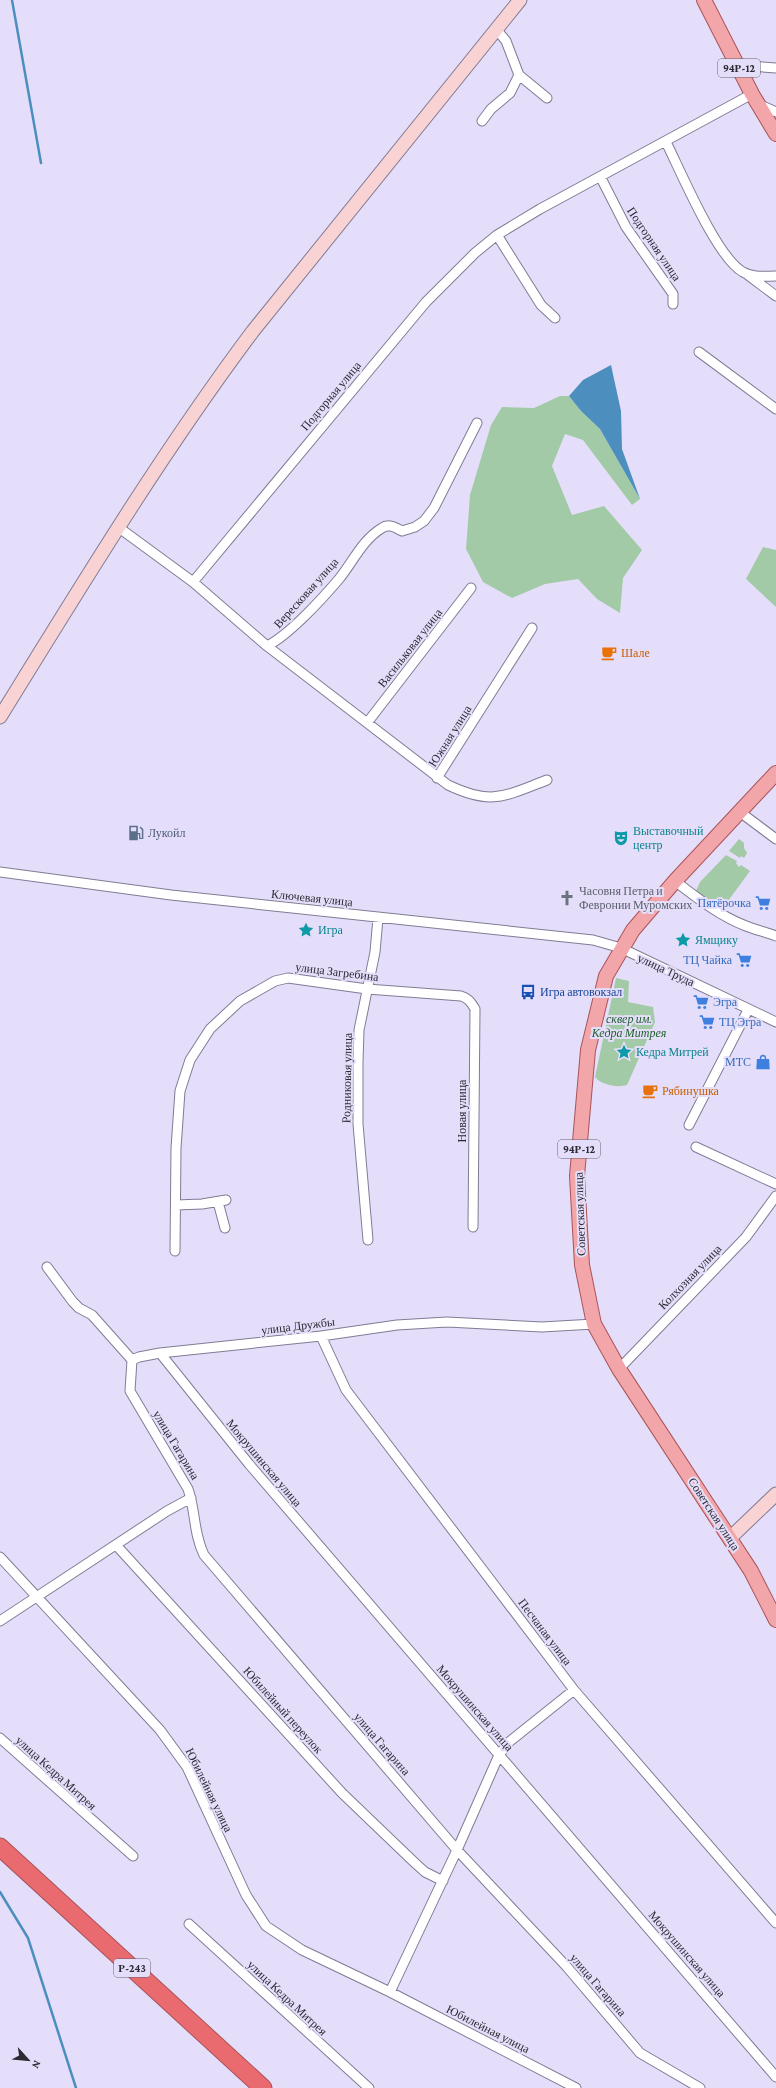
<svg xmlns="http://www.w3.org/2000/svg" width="776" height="2088" font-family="'Crimson Pro',serif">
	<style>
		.green { fill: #a2caa6 }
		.water { fill: #4c8fbf }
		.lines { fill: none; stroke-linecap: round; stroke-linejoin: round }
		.stream { stroke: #4c8fbf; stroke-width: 2.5 }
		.street-casing { stroke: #817b94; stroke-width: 11 }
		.secondary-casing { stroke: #817b94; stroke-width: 15 }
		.primary-casing { stroke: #a8545a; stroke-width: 16 }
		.highway-casing { stroke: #a8545a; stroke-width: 19 }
		.street { stroke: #fff; stroke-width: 9 }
		.secondary { stroke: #f9d3d4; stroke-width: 13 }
		.primary { stroke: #f2a6a9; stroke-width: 14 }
		.highway { stroke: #ea6b6f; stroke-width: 17 }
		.labels { text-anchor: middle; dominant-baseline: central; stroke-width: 4; stroke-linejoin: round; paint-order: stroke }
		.shield { fill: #e5defa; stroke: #64606f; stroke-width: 1 }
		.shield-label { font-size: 11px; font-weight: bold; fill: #2c2a34 }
		.street-label { font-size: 12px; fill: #2c2a34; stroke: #e5defa }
		.food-label { font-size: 12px; fill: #c56008; stroke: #e5defa; text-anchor: start }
		.culture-label { font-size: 12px; fill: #0d838f; stroke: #e5defa; text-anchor: start }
		.service-label { font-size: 12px; fill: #4e5e75; stroke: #e5defa; text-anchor: start }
		.worship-label { font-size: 12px; fill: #5b616d; stroke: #e5defa; text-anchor: start }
		.shop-label { font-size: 12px; fill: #366cbe; stroke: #e5defa; text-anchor: end }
		.transit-label { font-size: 12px; fill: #164399; stroke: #e5defa; text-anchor: start }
		.park-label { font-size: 12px; font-style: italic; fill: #20602e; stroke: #e5defa }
	</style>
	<rect width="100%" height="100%" fill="#e5defa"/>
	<path class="green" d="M560,396H569L581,411L600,429L640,499L632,505L583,440L565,434L552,466L572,515L604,506L642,550L623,578L620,613L597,599L578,579L545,584L512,598L483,582L466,549L470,495L491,425L502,407L534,408Z
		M763,547L776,550V607L746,579Z
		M739,839L744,843V848L747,853L744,858L741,856L740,858L729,851Z
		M726,855L737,861L736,863L739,867L741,865L750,871L725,905L717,907L697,894L696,891L700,882Z
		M616,978L629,981L628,1002L653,1007L655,1022L627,1085C618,1088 601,1085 595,1077Z"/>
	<path class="water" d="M611,365L621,411L622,449L640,499L600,429L581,411L569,396L583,380Z"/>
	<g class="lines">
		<path class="stream" d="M12,0L41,163
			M0,1892L28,1938L76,2088"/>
		<defs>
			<path id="street" d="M737,65L776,68
				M519,75L547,98
				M758,104L776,112
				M482,121L491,109L510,93L519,75L506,41L497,30
				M666,142C681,172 717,258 743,272C753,278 765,276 776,276
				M601,178L626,227L673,294V304
				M497,235L541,305L555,318
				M748,275L776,296
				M699,352L776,409
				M118,527L193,582L267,646L448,785C492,806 505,796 547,780
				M193,582L426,302L475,253L497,235L540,209L752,94
				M267,646C289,635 322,599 339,579C353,562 362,540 382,528C389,523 396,528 402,531L415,527L424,521L434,508L477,423
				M367,723L471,588
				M437,778L532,628
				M740,812L776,839
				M0,872L171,895L593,940L621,948L776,1022
				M675,881C697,898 720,916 746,926C756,930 766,932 776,936
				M689,1125L748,1010
				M696,1147L776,1184
				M218,1202L225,1228
				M176,1205L202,1204L226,1200
				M368,1240L358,1124V1062L359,1030L375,952L378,918
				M175,1251L176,1148L180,1091L190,1060L210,1029L240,1001L275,981L288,978L367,989L461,996C468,998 471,1002 475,1009L473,1227
				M47,1267L73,1302L79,1308L92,1315L132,1360
				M321,1336L346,1390L574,1690L776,1923
				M160,1353L249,1464L776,2077
				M132,1360L130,1391L188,1489C196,1512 193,1532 204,1555L457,1850L567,1967L640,2053L700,2088
				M132,1360L139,1357L160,1353L321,1336L397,1325L447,1322L542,1327L594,1324
				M619,1369L746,1237L776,1196
				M116,1545L342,1793L415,1863L425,1872L443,1881
				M0,1557L160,1730L187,1767L246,1895L266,1926L302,1950L390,1992L576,2088
				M0,1621L167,1511L191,1498
				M0,1738L133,1856
				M189,1924L369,2088
				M390,1992L457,1850L499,1755L509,1742L574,1690"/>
			<path id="secondary" d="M0,717C81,586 161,454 253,331L520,0
				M730,1538L776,1494"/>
			<path id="primary" d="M704,0L752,94L776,134
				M776,773L675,881L633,930L606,976L588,1050L577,1176L582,1265L594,1324L619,1369L751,1571L776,1620"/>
			<path id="highway" d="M0,1847L263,2088"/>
		</defs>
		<use href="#street" class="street-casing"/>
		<use href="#secondary" class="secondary-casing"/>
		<use href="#primary" class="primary-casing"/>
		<use href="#highway" class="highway-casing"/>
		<use href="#street" class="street"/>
		<use href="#secondary" class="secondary"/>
		<use href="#primary" class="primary"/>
		<use href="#highway" class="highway"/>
	</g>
	<defs>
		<symbol id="cafe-bare" viewBox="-9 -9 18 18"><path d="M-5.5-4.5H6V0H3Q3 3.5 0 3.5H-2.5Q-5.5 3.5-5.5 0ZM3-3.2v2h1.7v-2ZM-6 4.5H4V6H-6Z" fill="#e8710a" stroke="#e5defa" stroke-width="2.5" paint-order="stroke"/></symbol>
		<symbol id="fuel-bare" viewBox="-9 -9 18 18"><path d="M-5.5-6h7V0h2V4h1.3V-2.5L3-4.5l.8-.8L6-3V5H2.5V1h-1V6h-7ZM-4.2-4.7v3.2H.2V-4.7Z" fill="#5c6f8a" stroke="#e5defa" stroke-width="2.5" paint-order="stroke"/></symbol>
		<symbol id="theatre-bare" viewBox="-9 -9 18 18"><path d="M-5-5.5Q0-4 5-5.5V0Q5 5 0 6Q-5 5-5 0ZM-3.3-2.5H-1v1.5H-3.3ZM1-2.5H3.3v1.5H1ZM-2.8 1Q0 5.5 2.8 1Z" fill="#0f9aa8" stroke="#e5defa" stroke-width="2.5" paint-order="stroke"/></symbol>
		<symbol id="church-bare" viewBox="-9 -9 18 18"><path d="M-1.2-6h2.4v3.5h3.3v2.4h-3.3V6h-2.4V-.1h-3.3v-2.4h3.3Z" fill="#6b7280" stroke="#e5defa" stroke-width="2.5" paint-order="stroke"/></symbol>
		<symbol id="supermarket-bare" viewBox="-9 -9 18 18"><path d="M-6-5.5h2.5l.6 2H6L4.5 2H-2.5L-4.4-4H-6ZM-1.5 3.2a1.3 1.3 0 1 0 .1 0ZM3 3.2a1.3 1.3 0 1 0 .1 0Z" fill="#3f7fe0" stroke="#e5defa" stroke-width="2.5" paint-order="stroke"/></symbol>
		<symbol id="sight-bare" viewBox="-9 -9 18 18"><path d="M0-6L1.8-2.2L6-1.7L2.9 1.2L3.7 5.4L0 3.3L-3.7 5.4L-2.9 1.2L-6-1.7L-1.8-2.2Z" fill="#0f9aa8" stroke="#e5defa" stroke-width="2.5" paint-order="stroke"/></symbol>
		<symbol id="bus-bare" viewBox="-9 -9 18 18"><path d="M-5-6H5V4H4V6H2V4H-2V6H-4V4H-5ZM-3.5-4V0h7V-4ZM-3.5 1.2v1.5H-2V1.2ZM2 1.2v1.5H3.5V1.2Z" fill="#1a4fb4" stroke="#e5defa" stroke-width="2.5" paint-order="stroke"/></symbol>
		<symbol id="shop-bare" viewBox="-9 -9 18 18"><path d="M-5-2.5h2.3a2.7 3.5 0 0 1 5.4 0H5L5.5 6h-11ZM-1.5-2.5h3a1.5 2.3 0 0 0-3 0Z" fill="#3f7fe0" stroke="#e5defa" stroke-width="2.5" paint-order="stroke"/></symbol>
	</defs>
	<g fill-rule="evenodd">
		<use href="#cafe-bare" x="598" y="642" width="22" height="22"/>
		<use href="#fuel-bare" x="125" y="822" width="22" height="22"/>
		<use href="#theatre-bare" x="610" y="827" width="22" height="22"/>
		<use href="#church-bare" x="556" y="887" width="22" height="22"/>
		<use href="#supermarket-bare" x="752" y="892" width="22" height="22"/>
		<use href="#sight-bare" x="295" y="919" width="22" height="22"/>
		<use href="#sight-bare" x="672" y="929" width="22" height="22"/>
		<use href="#supermarket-bare" x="733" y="949" width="22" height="22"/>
		<use href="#bus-bare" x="517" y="981" width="22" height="22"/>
		<use href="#supermarket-bare" x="690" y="991" width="22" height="22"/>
		<use href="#supermarket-bare" x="696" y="1011" width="22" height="22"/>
		<use href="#sight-bare" x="613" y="1041" width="22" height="22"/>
		<use href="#shop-bare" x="752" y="1051" width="22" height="22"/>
		<use href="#cafe-bare" x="639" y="1080" width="22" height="22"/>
	</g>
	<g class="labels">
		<g class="shield">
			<rect x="718" y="59" width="42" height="18" rx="3"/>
			<rect x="558" y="1140" width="42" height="18" rx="3"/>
			<rect x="114" y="1959" width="36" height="18" rx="3"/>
		</g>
		<g class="shield-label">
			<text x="739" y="68">94Р-12</text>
			<text x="579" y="1149">94Р-12</text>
			<text x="132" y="1968">Р-243</text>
		</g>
		<g class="street-label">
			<text transform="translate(654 244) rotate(56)">Подгорная улица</text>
			<text transform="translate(331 396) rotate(-50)">Подгорная улица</text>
			<text transform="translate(306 593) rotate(-48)">Вересковая улица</text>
			<text transform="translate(410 648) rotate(-52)">Васильковая улица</text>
			<text transform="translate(450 736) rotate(-58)">Южная улица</text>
			<text transform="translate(312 898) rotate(6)">Ключевая улица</text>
			<text transform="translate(666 970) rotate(25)">улица Труда</text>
			<text transform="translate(337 972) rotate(7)">улица Загребина</text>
			<text transform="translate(347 1078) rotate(-89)">Родниковая улица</text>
			<text transform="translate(462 1111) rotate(-90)">Новая улица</text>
			<text transform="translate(580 1214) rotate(-92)">Советская улица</text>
			<text transform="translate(690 1277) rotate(-46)">Колхозная улица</text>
			<text transform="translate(298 1326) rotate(-7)">улица Дружбы</text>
			<text transform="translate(176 1445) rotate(59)">улица Гагарина</text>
			<text transform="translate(264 1463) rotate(50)">Мокрушинская улица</text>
			<text transform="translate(714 1514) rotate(57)">Советская улица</text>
			<text transform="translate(545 1632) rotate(53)">Песчаная улица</text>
			<text transform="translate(475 1708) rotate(49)">Мокрушинская улица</text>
			<text transform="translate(283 1710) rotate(48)">Юбилейный переулок</text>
			<text transform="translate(382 1744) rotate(49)">улица Гагарина</text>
			<text transform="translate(56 1773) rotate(42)">улица Кедра Митрея</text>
			<text transform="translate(209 1790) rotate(64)">Юбилейная улица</text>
			<text transform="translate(687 1954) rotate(49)">Мокрушинская улица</text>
			<text transform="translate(598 1985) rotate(49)">улица Гагарина</text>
			<text transform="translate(287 1998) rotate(43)">улица Кедра Митрея</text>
			<text transform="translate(488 2029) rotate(27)">Юбилейная улица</text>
		</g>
		<g class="food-label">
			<text x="621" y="653">Шале</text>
			<text x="662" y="1091">Рябинушка</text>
		</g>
		<g class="culture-label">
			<text x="633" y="831">Выставочный<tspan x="633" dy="14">центр</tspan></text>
			<text x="318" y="930">Игра</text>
			<text x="695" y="940">Ямщику</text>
			<text x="636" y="1052">Кедра Митрей</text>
		</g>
		<g class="service-label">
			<text x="148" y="833">Лукойл</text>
		</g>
		<g class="worship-label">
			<text x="579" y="891">Часовня Петра и<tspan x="579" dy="14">Февронии Муромских</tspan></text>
		</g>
		<g class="shop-label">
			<text x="751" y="903">Пятёрочка</text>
			<text x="732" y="960">ТЦ Чайка</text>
			<text x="713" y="1002" text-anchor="start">Эгра</text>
			<text x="719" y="1022" text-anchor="start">ТЦ Эгра</text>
			<text x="751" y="1062">МТС</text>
		</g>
		<g class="transit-label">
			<text x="540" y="992">Игра автовокзал</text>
		</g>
		<g class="park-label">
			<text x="629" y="1019">сквер им.<tspan x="629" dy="14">Кедра Митрея</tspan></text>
		</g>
	</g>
	<g transform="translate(28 2060) rotate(117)" stroke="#e5defa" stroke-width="3" paint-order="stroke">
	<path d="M0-3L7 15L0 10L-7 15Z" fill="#2c2a34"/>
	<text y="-6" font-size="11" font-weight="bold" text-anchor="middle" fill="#2c2a34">N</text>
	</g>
</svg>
